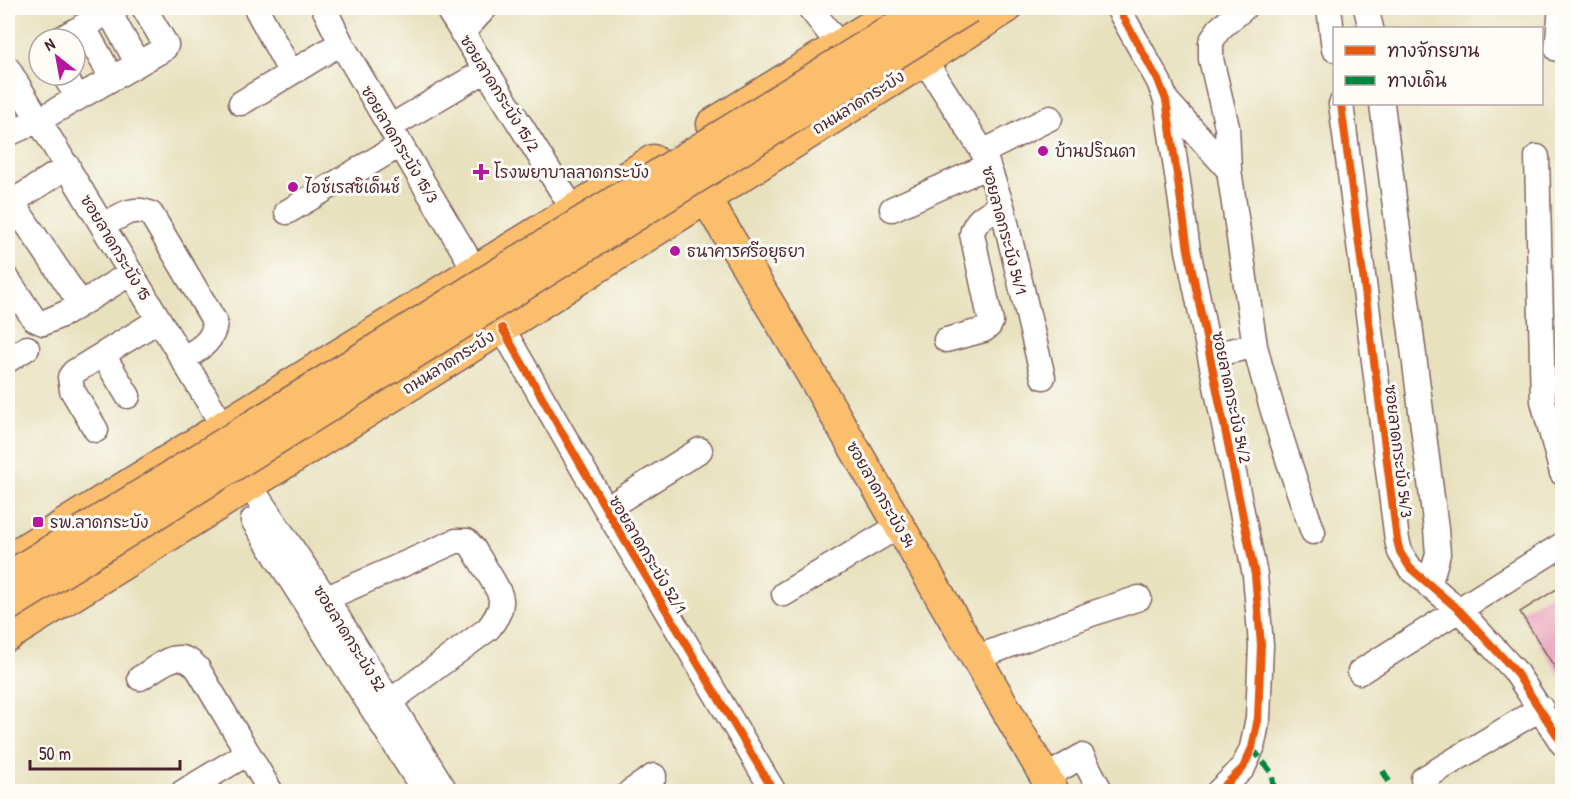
<svg xmlns="http://www.w3.org/2000/svg" width="1570" height="799" font-family="'Patrick Hand','Playpen Sans Thai',sans-serif">
	<style>
		.building { fill: #e9abc0 }
		.lines { fill: none; stroke-linecap: round; stroke-linejoin: round }
		.minor-casing { stroke: #81635e; stroke-width: 27 }
		.major-casing { stroke: #81635e; stroke-width: 33 }
		.minor { stroke: #fff; stroke-width: 24 }
		.major { stroke: #fabe6d; stroke-width: 30 }
		.major-bridge-casing { stroke: #81635e; stroke-width: 33; stroke-linecap: butt }
		.major-bridge { stroke: #fabe6d; stroke-width: 30 }
		.quiet { stroke: #00873e; stroke-width: 6; stroke-dasharray: 12 6; stroke-linecap: butt }
		.cycleway-casing { stroke: #fdfcf7; stroke-width: 11 }
		.cycleway { stroke: #e8590c; stroke-width: 8 }
		.poi-dot { fill: #b5179e; stroke: #fdfcf7; stroke-width: 2 }
		.labels { text-anchor: middle; dominant-baseline: central; stroke-width: 6; stroke-linejoin: round; paint-order: stroke }
		.street-label { font-size: 16px; fill: #4a1f2b; stroke: #fdfcf7 }
		.poi-label { font-size: 16px; fill: #4a1f2b; stroke: #fdfcf7; text-anchor: start }
	</style>
	<rect width="100%" height="100%" fill="#fdfcf7"/>
	<filter id="ink" filterUnits="userSpaceOnUse"><feTurbulence type="fractalNoise" baseFrequency=".0167" numOctaves="2"/><feDisplacementMap in="SourceGraphic" scale="12" xChannelSelector="R" yChannelSelector="G"/><feConvolveMatrix kernelMatrix="1 2 1 2 8 2 1 2 1" color-interpolation-filters="sRGB"/></filter>
	<filter id="wash" filterUnits="userSpaceOnUse"><feTurbulence type="fractalNoise" baseFrequency=".008" numOctaves="4" result="noise"/><feDisplacementMap in="SourceGraphic" scale="24" xChannelSelector="R" yChannelSelector="G"/><feGaussianBlur stdDeviation="1.35" result="paint"/><feColorMatrix in="noise" values="0 0 0 0 0 0 0 0 0 0 0 0 0 0 0 0 0 1.4 0 .05"/><feComposite in="paint" operator="in"/></filter>
	<g filter="url(#wash)">
		<rect width="100%" height="100%" fill="#e7e1be"/>
		<g id="blocks">
			<path class="building" d="M1563,585V681L1520,612Z"/>
		</g>
	</g>
	<g filter="url(#ink)">
		<use href="#blocks" fill-opacity="0" stroke="#81635e" stroke-width="1.5"/>
		<g class="lines">
			<defs>
				<path id="minor" d="M256,8L291,73
					M324,8L341,43L390,127L475,270
					M447,8L573,209
					M810,8L839,45
					M1118,8L1159,82L1166,100L1188,250L1255,575L1261,645L1258,718L1252,748L1243,768L1218,792
					M1329,8L1334,49
					M1366,8L1371,28
					M109,12L138,64
					M83,26L112,78
					M462,33L485,8
					M60,39L117,8
					M1557,49L1561,8
					M925,61L983,152L1002,206L1043,377
					M8,69L223,426
					M64,75L78,98
					M1166,100L1229,170
					M241,103L341,43
					M1341,104L1397,540L1400,552L1410,568L1460,611L1515,671L1562,743
					M1382,104L1436,529L1438,554L1429,586
					M390,127L486,70
					M8,134L39,120L164,49L166,45L144,8
					M983,152L1050,118
					M1537,157L1543,401L1562,473
					M12,202L81,304
					M8,205L68,166
					M892,209L988,166
					M287,212L400,145
					M103,226C120,216 133,205 151,214L215,322C214,342 197,350 183,359
					M8,280L34,319L43,323L66,313L131,273
					M502,328L606,509L774,792
					M946,340L984,330L989,326L991,322L972,234C975,218 989,213 1002,206
					M1255,346C1271,409 1291,471 1313,532
					M103,355L128,396
					M1210,355L1255,346L1229,170L1227,127L1211,59V42L1219,29L1244,8
					M8,360L27,348
					M96,430L72,390L70,377L74,372L159,320
					M250,486L327,600L446,792
					M606,509L700,450
					M253,520L425,792
					M784,594L899,526
					M309,606L456,541H467L473,548C479,559 500,589 501,599C502,611 494,621 488,629L396,697L372,705
					M976,658L1091,614L1139,598
					M1360,672L1562,545
					M140,678C161,666 178,645 198,669L271,792
					M1046,777L1082,756L1101,792
					M1423,779L1541,708
					M183,792L248,753
					M630,792L654,776"/>
				<path id="major" d="M712,124L899,8
					M695,181L799,353L1054,792
					M8,559L653,160
					M8,636L502,328L1007,8"/>
			</defs>
			<use href="#minor" class="minor-casing"/>
			<use href="#major" class="major-casing"/>
			<use href="#minor" class="minor"/>
			<use href="#major" class="major"/>
			<defs>
				<path id="major-bridge" d="M8,577L927,8
					M8,606L969,8"/>
			</defs>
			<use href="#major-bridge" class="major-bridge-casing"/>
			<use href="#major-bridge" class="major-bridge"/>
			<path class="quiet" d="M1252,748L1271,772L1275,792
				M1383,771L1395,792"/>
			<defs>
				<path id="cycleway" d="M1118,8L1159,82L1166,100L1188,250L1255,575L1261,645L1258,718L1252,748L1243,768L1218,792
					M1341,104L1397,540L1400,552L1410,568L1460,611L1515,671L1562,743
					M502,328L606,509L774,792"/>
			</defs>
			<use href="#cycleway" class="cycleway-casing"/>
			<use href="#cycleway" class="cycleway"/>
		</g>
	</g>
	<g class="poi-dot">
		<circle cx="1043" cy="151" r="6"/>
		<path d="M478 163h6v6h6v6h-6v6h-6v-6h-6v-6h6z"/>
		<circle cx="293" cy="187" r="6"/>
		<circle cx="675" cy="251" r="6"/>
		<rect x="32" y="516" width="12" height="12" rx="3"/>
	</g>
	<g class="labels">
		<g class="street-label">
			<text transform="translate(500 93) rotate(58)">ซอยลาดกระบัง 15/2</text>
			<text transform="translate(858 102) rotate(-32)">ถนนลาดกระบัง</text>
			<text transform="translate(400 144) rotate(59)">ซอยลาดกระบัง 15/3</text>
			<text transform="translate(1005 230) rotate(75)">ซอยลาดกระบัง 54/1</text>
			<text transform="translate(116 247) rotate(59)">ซอยลาดกระบัง 15</text>
			<text transform="translate(448 362) rotate(-32)">ถนนลาดกระบัง</text>
			<text transform="translate(1232 397) rotate(78)">ซอยลาดกระบัง 54/2</text>
			<text transform="translate(1399 451) rotate(83)">ซอยลาดกระบัง 54/3</text>
			<text transform="translate(881 494) rotate(60)">ซอยลาดกระบัง 54</text>
			<text transform="translate(648 554) rotate(59)">ซอยลาดกระบัง 52/1</text>
			<text transform="translate(350 638) rotate(58)">ซอยลาดกระบัง 52</text>
		</g>
		<g class="poi-label">
			<text x="1055" y="151">บ้านปริณดา</text>
			<text x="494" y="172">โรงพยาบาลลาดกระบัง</text>
			<text x="305" y="187">ไอช์เรสซิเด็นช์</text>
			<text x="687" y="251">ธนาคารศรีอยุธยา</text>
			<text x="50" y="522">รพ.ลาดกระบัง</text>
		</g>
	</g>
	<rect width="1570" height="799" fill="none" stroke="#fdfcf7" stroke-width="30"/>
	<rect x="1333" y="27" width="210" height="78" fill="#fdfcf7" stroke="#b5a4a5" stroke-width="1.5"/>
	<rect x="1345" y="46" width="30" height="9" fill="#e8590c" stroke="#b5a4a5" stroke-width="1.5"/>
	<text x="1387" y="57" font-size="18" fill="#4a1f2b">ทางจักรยาน</text>
	<rect x="1345" y="76" width="30" height="9" fill="#00873e" stroke="#b5a4a5" stroke-width="1.5"/>
	<text x="1387" y="87" font-size="18" fill="#4a1f2b">ทางเดิน</text>
	<g transform="translate(57 57) rotate(329)"><circle r="28" fill="#fdfcf7" stroke="#b5a4a5" stroke-width="1.5"/>
	<path d="M0-4.5L10 22L0 15L-10 22Z" fill="#b5179e"/>
	<text y="-9" font-size="16" font-weight="bold" text-anchor="middle" fill="#4a1f2b">N</text>
	</g>
	<path d="M30 760v9h150v-9" fill="none" stroke="#4a1f2b" stroke-width="3"/>
	<text x="39" y="760" font-size="18" fill="#4a1f2b" stroke="#fdfcf7" stroke-width="4.5" paint-order="stroke">50 m</text>
</svg>
